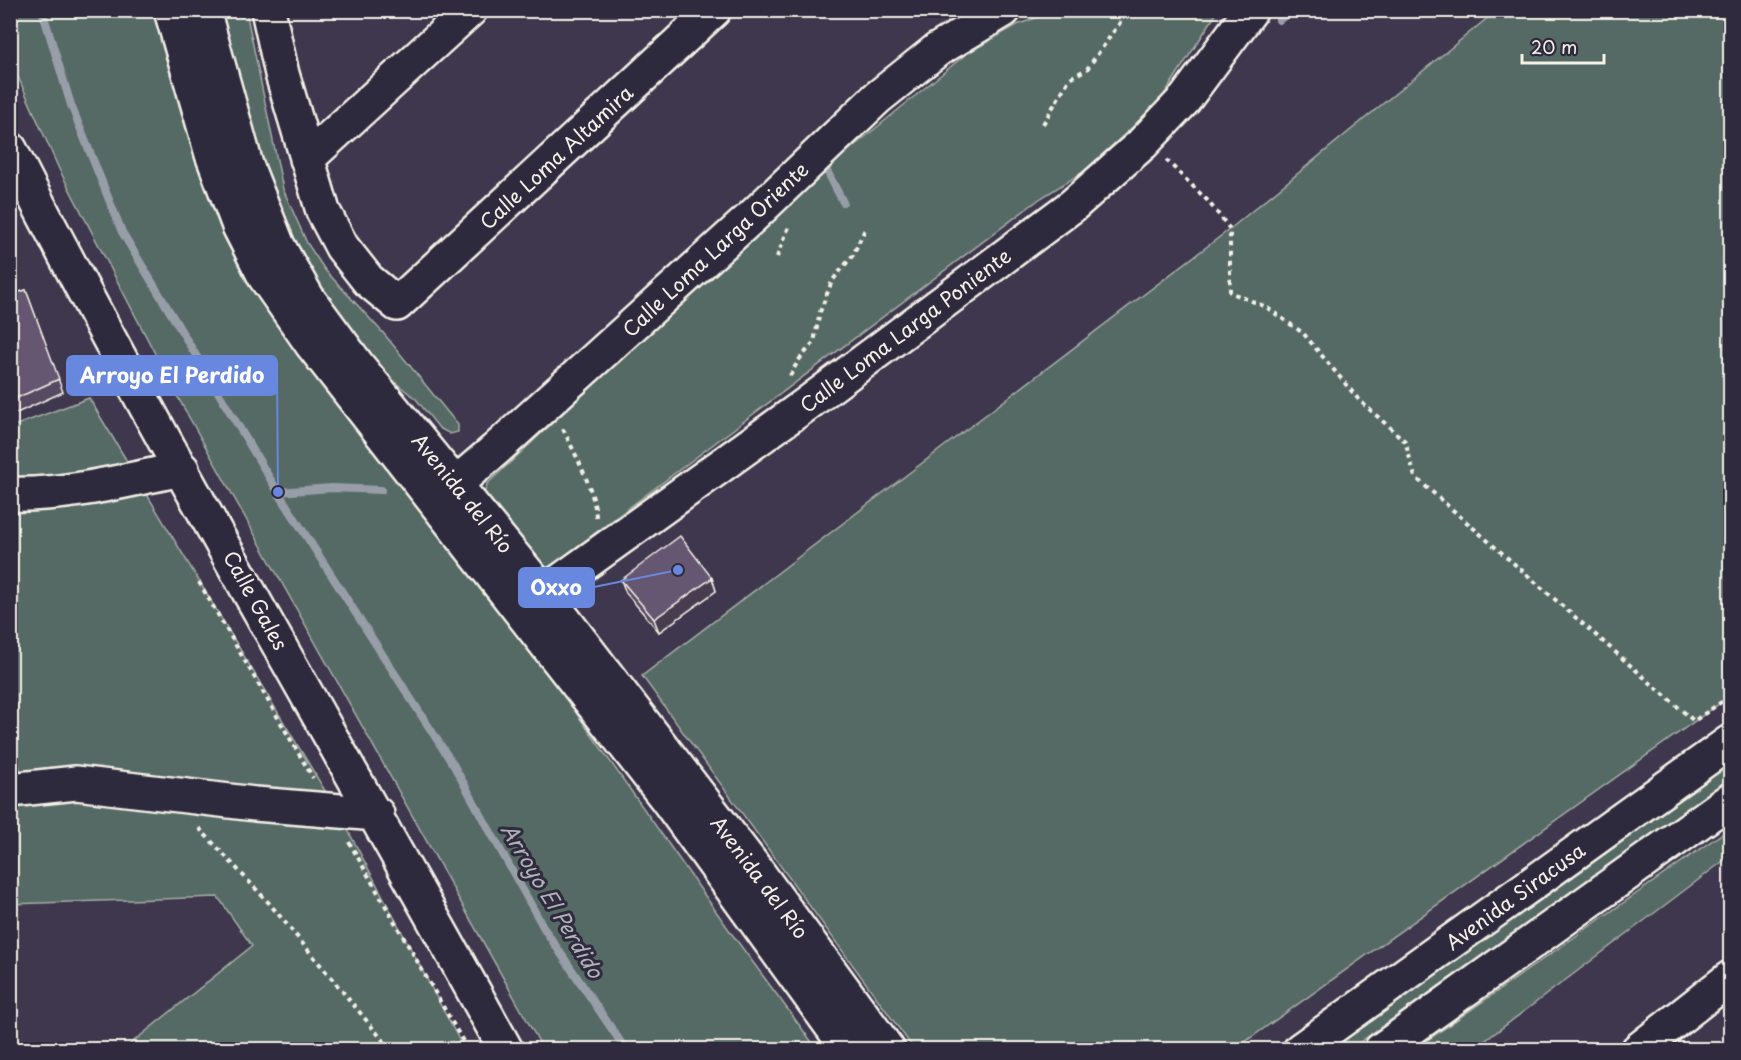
<svg xmlns="http://www.w3.org/2000/svg" width="1741" height="1060" font-family="'Playpen Sans',sans-serif">
	<style>
		.green { fill: #566a65; stroke: #a5aea6; stroke-width: 1.5 }
		.lines { fill: none; stroke-linecap: round; stroke-linejoin: round }
		.stream { stroke: #989ea8; stroke-width: 8 }
		.minor-casing { stroke: #f4f1e8; stroke-width: 38 }
		.path { stroke: #f4f1e8; stroke-width: 4; stroke-dasharray: 4.5 4.5; stroke-linecap: butt }
		.minor { stroke: #2f2a3d; stroke-width: 33 }
		.wall { fill: #574a62; stroke: #f4f1e8; stroke-width: 1.5 }
		.shaded-wall { fill: #473c50; stroke: #f4f1e8; stroke-width: 1.5 }
		.building { fill: #655672; stroke: #f4f1e8; stroke-width: 1.5 }
		.labels { text-anchor: middle; dominant-baseline: central; stroke-width: 6; stroke-linejoin: round; paint-order: stroke }
		.street-label { font-size: 20px; fill: #f4f1e8; stroke: #2f2a3d }
		.water-label { font-size: 21px; font-style: italic; fill: #afb2b8; stroke: #2f2a3d }
		.leader { fill: none; stroke: #6887de; stroke-width: 2 }
		.callout-dot { fill: #6887de; stroke: #2f2a3d; stroke-width: 2 }
		.callout { fill: #6887de; stroke: #6887de; stroke-width: 2 }
		.callout-label { font-size: 21px; text-anchor: middle; font-weight: bold; fill: #fff }
	</style>
	<rect width="100%" height="100%" fill="#3f374d"/>
	<filter id="ink" filterUnits="userSpaceOnUse"><feTurbulence type="fractalNoise" baseFrequency=".0167" numOctaves="2"/><feDisplacementMap in="SourceGraphic" scale="12" xChannelSelector="R" yChannelSelector="G"/><feConvolveMatrix kernelMatrix="1 2 1 2 8 2 1 2 1" color-interpolation-filters="sRGB"/></filter>
	<g filter="url(#ink)">
		<path class="green" d="M10,11H152L179,70L200,162L226,241L260,300L548,673L732,934L817,1049H543L176,394L59,169L11,61Z
			M210,11H246L283,189L307,243L325,270L385,335L458,425V432L450,434L439,428L416,399L362,356L302,279Z
			M1054,11H1218L1158,104L1083,172L1041,198L550,567L541,566L484,494L487,484L826,169L966,54L1017,25Z
			M1496,11H1730V696L1235,1049H914L642,676L1230,229Z
			M89,398L342,819L464,1049H124L252,946L218,897L11,904L10,813L21,805L22,777L10,733L11,427Z
			M1730,763V780L1350,1049L1330,1050Z
			M1730,828V856L1474,1049H1415Z"/>
		<g class="lines">
			<path class="stream" d="M42,10L71,105L122,232L278,492L454,766L545,930L626,1050
				M1279,20L1292,10
				M826,169L843,202
				M278,492L332,488L381,490"/>
			<defs>
				<path id="minor" d="M171,10L212,154L239,226L265,277L311,343L667,799L849,1050
					M203,10L246,165L278,246L307,297L358,366L543,592L751,863L888,1050
					M268,10L282,74L323,211L342,247L368,280L397,304L714,10
					M10,149C165,455 341,749 506,1050
					M307,159L470,10
					M10,494C68,496 126,480 182,469
					M439,498L495,450L753,216L877,98L937,50L1004,10
					M527,605L804,406L1072,206L1142,144L1185,99L1251,10
					M10,790L76,783L255,804L377,814
					M1300,1050L1730,742
					M1381,1050L1730,800
					M1638,1050L1730,978"/>
			</defs>
			<use href="#minor" class="minor-casing"/>
			<path class="path" d="M1043,124L1070,78L1087,69L1129,10
				M1166,160L1207,200L1230,229V292L1266,307L1303,333L1359,400L1405,441L1415,477L1694,721L1730,696
				M777,257L790,224
				M790,376L798,361L814,342L820,312L832,281L853,255L866,227
				M563,429C575,454 596,492 596,519
				M199,582L313,778
				M199,828L269,903L391,1050
				M349,842L468,1050"/>
			<use href="#minor" class="minor"/>
		</g>
		<path class="wall" d="M26,290L63,392L10,416V295Z
			M712,578L716,591L659,632L626,593L621,580Z"/>
		<path class="shaded-wall" d="M712,578L716,591L659,632L654,619Z"/>
		<path class="building" d="M26,290L59,379L10,401V295Z
			M680,536L712,578L654,619L621,580Z"/>
	</g>
	<g class="labels">
		<g class="street-label">
			<text transform="translate(556 157) rotate(-43)">Calle Loma Altamira</text>
			<text transform="translate(715 249) rotate(-43)">Calle Loma Larga Oriente</text>
			<text transform="translate(905 330) rotate(-37)">Calle Loma Larga Poniente</text>
			<text transform="translate(463 493) rotate(51)">Avenida del Río</text>
			<text transform="translate(256 600) rotate(61)">Calle Gales</text>
			<text transform="translate(760 877) rotate(53)">Avenida del Río</text>
			<text transform="translate(1515 896) rotate(-36)">Avenida Siracusa</text>
		</g>
		<g class="water-label">
			<text transform="translate(553 900) rotate(59)">Arroyo El Perdido</text>
		</g>
	</g>
	<path class="leader" d="M278 492L277 375M678 570L594 587"/>
	<g class="callout-dot">
		<circle cx="278" cy="492" r="6"/>
		<circle cx="678" cy="570" r="6"/>
	</g>
	<g class="callout">
		<rect x="67" y="356" width="210" height="39" rx="6"/>
		<rect x="519" y="568" width="75" height="39" rx="6"/>
	</g>
	<g class="callout-label">
		<text x="172" y="383">Arroyo El Perdido</text>
		<text x="556" y="595">Oxxo</text>
	</g>
	<rect width="1741" height="1060" fill="none" stroke="#2f2a3d" stroke-width="36"/>
	<rect x="18" y="18" width="1705" height="1024" fill="none" stroke="#f4f1e8" stroke-width="2" filter="url(#ink)"/>
	<path d="M1522 54v9h82v-9" fill="none" stroke="#f4f1e8" stroke-width="3"/>
	<text x="1531" y="54" font-size="18" fill="#f4f1e8" stroke="#2f2a3d" stroke-width="4.5" paint-order="stroke">20 m</text>
</svg>
